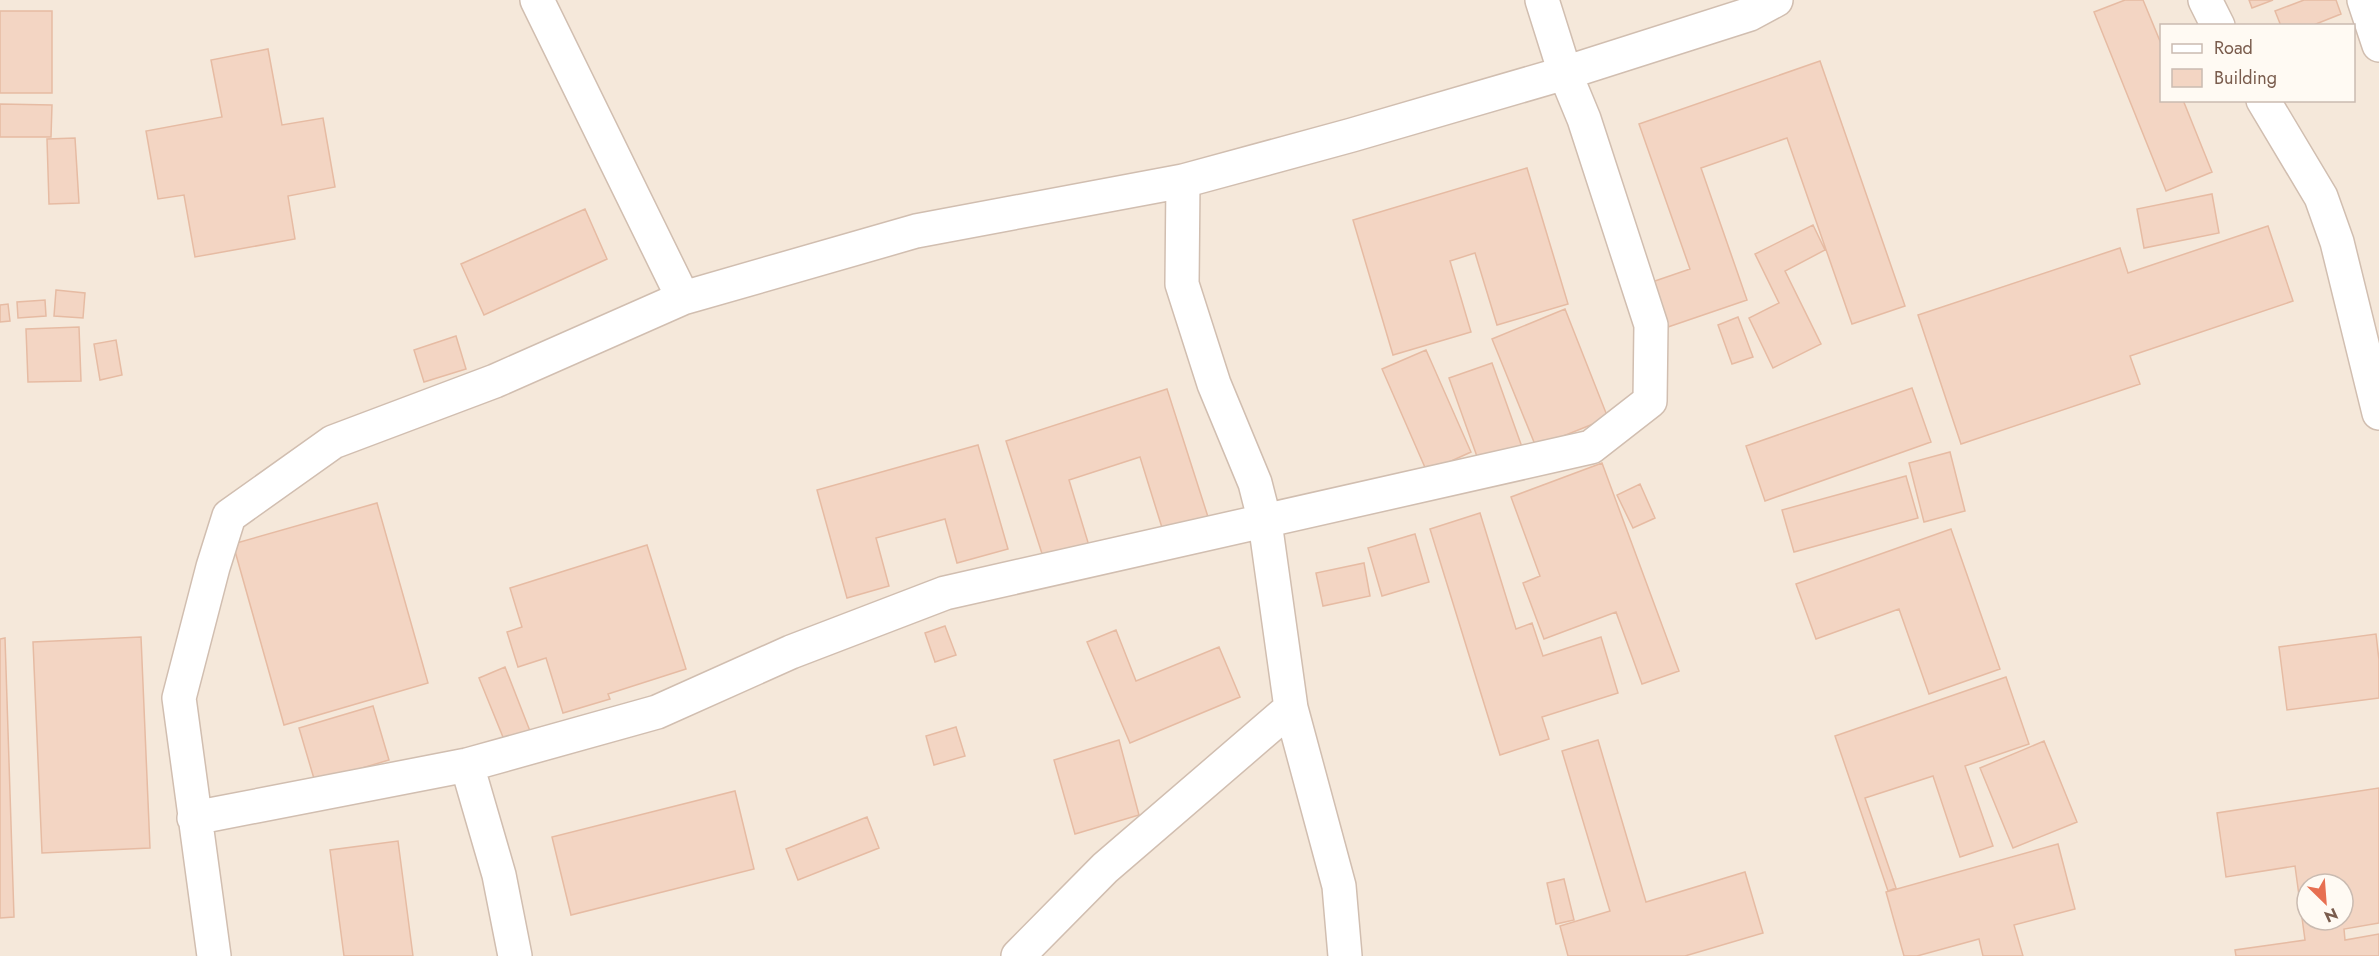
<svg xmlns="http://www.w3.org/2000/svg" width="2379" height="956" font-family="Jost,sans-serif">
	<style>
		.residential { fill: #f5e8da; fill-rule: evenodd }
		.building { fill: #f3d5c3; stroke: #e6bba3; stroke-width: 1.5; fill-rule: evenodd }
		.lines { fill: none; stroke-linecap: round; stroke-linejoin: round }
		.minor-casing { stroke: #d1beb0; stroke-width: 36 }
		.minor { stroke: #fff; stroke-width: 33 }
	</style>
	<rect width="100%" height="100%" fill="#fdf6ec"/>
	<path class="residential" d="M0,0H2379V956H0ZM2162,26H2354V100H2162ZM2307,884H2343V920H2307Z"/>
	<path class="building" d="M2125,0H2143L2162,46V100H2183L2212,172L2166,191L2094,12Z
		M2249,0H2273L2252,8Z
		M2304,0H2336L2341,14L2311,26H2281L2275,11Z
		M0,11H52V93H0Z
		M268,49L282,125L323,118L335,187L288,196L295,239L195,257L184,195L158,199L146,131L222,117L211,60Z
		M1820,61L1905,306L1852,324L1787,138L1701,168L1747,300L1668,327L1652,282L1690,269L1639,124Z
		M0,104L52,105L51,137H0Z
		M75,138L79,203L49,204L47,139Z
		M1527,168L1568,304L1497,325L1475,253L1450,261L1471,332L1393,355L1353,220Z
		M2212,194L2219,233L2144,248L2137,209Z
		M585,209L607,259L484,315L461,264Z
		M1813,225L1825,250L1785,271L1821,344L1773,368L1749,318L1779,303L1755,254Z
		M2268,226L2293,301L2130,356L2140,384L1961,444L1918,315L2120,248L2128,273Z
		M56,290L85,293L83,318L54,316Z
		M45,300L46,316L18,318L17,302Z
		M8,304L10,321L0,322V305Z
		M1565,309L1608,418L1536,447L1492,339Z
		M1738,317L1753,357L1732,364L1718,325Z
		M79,327L81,381L28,382L26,329Z
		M456,336L466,369L424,382L414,350Z
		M116,340L122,375L100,380L94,344Z
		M1426,350L1471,452L1427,472L1382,369Z
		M1492,363L1522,447L1479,462L1449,378Z
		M1912,388L1931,442L1765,501L1746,446Z
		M1167,389L1209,520L1164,534L1140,457L1069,480L1090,549L1045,563L1006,441Z
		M978,445L1008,549L957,563L945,519L876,538L889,586L847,598L817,490Z
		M1950,452L1965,511L1924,522L1909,463Z
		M1602,463L1679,671L1642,684L1616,612L1544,639L1523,583L1540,576L1511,497Z
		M1906,476L1918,518L1794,552L1782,510Z
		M1640,484L1655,518L1633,528L1617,495Z
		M377,503L428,683L284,725L233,544Z
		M1480,513L1516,629L1532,623L1543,656L1601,637L1618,693L1542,717L1549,739L1500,755L1430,529Z
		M1951,529L2000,669L1929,694L1899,609L1816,639L1796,584Z
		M1415,534L1429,582L1382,596L1368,548Z
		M647,545L686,669L608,694L610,699L563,713L546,658L518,667L507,632L522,627L510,588Z
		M1364,563L1370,596L1323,606L1316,573Z
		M945,626L956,655L935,662L925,633Z
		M1116,630L1136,681L1219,647L1240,697L1130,743L1087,642Z
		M2376,634L2379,660V698L2287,710L2279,647Z
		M141,637L150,848L42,853L33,642Z
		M5,638L14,917L0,918V639Z
		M505,667L530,731L505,742L479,678Z
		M2006,677L2029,744L1965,766L1993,846L1960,857L1933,776L1865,798L1896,888L1888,891L1835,736Z
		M373,706L389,760L315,782L299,728Z
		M956,727L965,756L934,765L926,736Z
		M1119,740L1139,815L1075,834L1054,760Z
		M1598,740L1646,902L1745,872L1763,933L1685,956H1568L1560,926L1610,911L1562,751Z
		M2044,741L2077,822L2013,848L1980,768Z
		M2379,788V923L2344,929L2345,940L2379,934V956H2236L2235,950L2305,940L2295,866L2226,877L2217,813ZM2307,884H2343V920H2307Z
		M735,791L754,869L571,915L552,837Z
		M867,817L879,848L798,880L786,849Z
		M398,841L413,956H344L330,850Z
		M2058,844L2075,909L2014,925L2023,956H1983L1979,939L1917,956H1904L1886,892Z
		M1564,879L1574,920L1556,924L1547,883Z"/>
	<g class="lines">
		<defs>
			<path id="minor" d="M537,0L683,298
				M2205,0L2218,26
				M2364,0L2379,45
				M2263,100L2321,197L2337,242L2379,413
				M1291,708L1339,886L1345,956
				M467,765L499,875L515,956
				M194,818L467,765L657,712L791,652L945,593L1591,447L1650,401L1651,325L1584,119L1565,73L1542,0
				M214,956L179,698L213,567L229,516L333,442L495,381L683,298L916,231L1183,181L1352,135L1565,73L1750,14L1776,0
				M1018,956L1105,868L1291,708L1265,522L1255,483L1214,384L1182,284L1183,181"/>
		</defs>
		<use href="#minor" class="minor-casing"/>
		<use href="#minor" class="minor"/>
	</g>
	<rect x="2160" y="24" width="195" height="78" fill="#fffaf3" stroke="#cabbb1" stroke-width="1.5"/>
	<rect x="2172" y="44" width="30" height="9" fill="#ffffff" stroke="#cabbb1" stroke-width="1.5"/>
	<text x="2214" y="54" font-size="18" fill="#7a5c4d">Road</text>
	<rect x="2172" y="69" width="30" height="18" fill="#f3d5c3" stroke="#cabbb1" stroke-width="1.5"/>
	<text x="2214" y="84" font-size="18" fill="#7a5c4d">Building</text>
	<g transform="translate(2325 902) rotate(155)"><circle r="28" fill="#fffaf3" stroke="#cabbb1" stroke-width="1.5"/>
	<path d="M0-4.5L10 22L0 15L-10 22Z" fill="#e76f51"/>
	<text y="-9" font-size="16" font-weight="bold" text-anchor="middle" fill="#7a5c4d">N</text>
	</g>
</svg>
